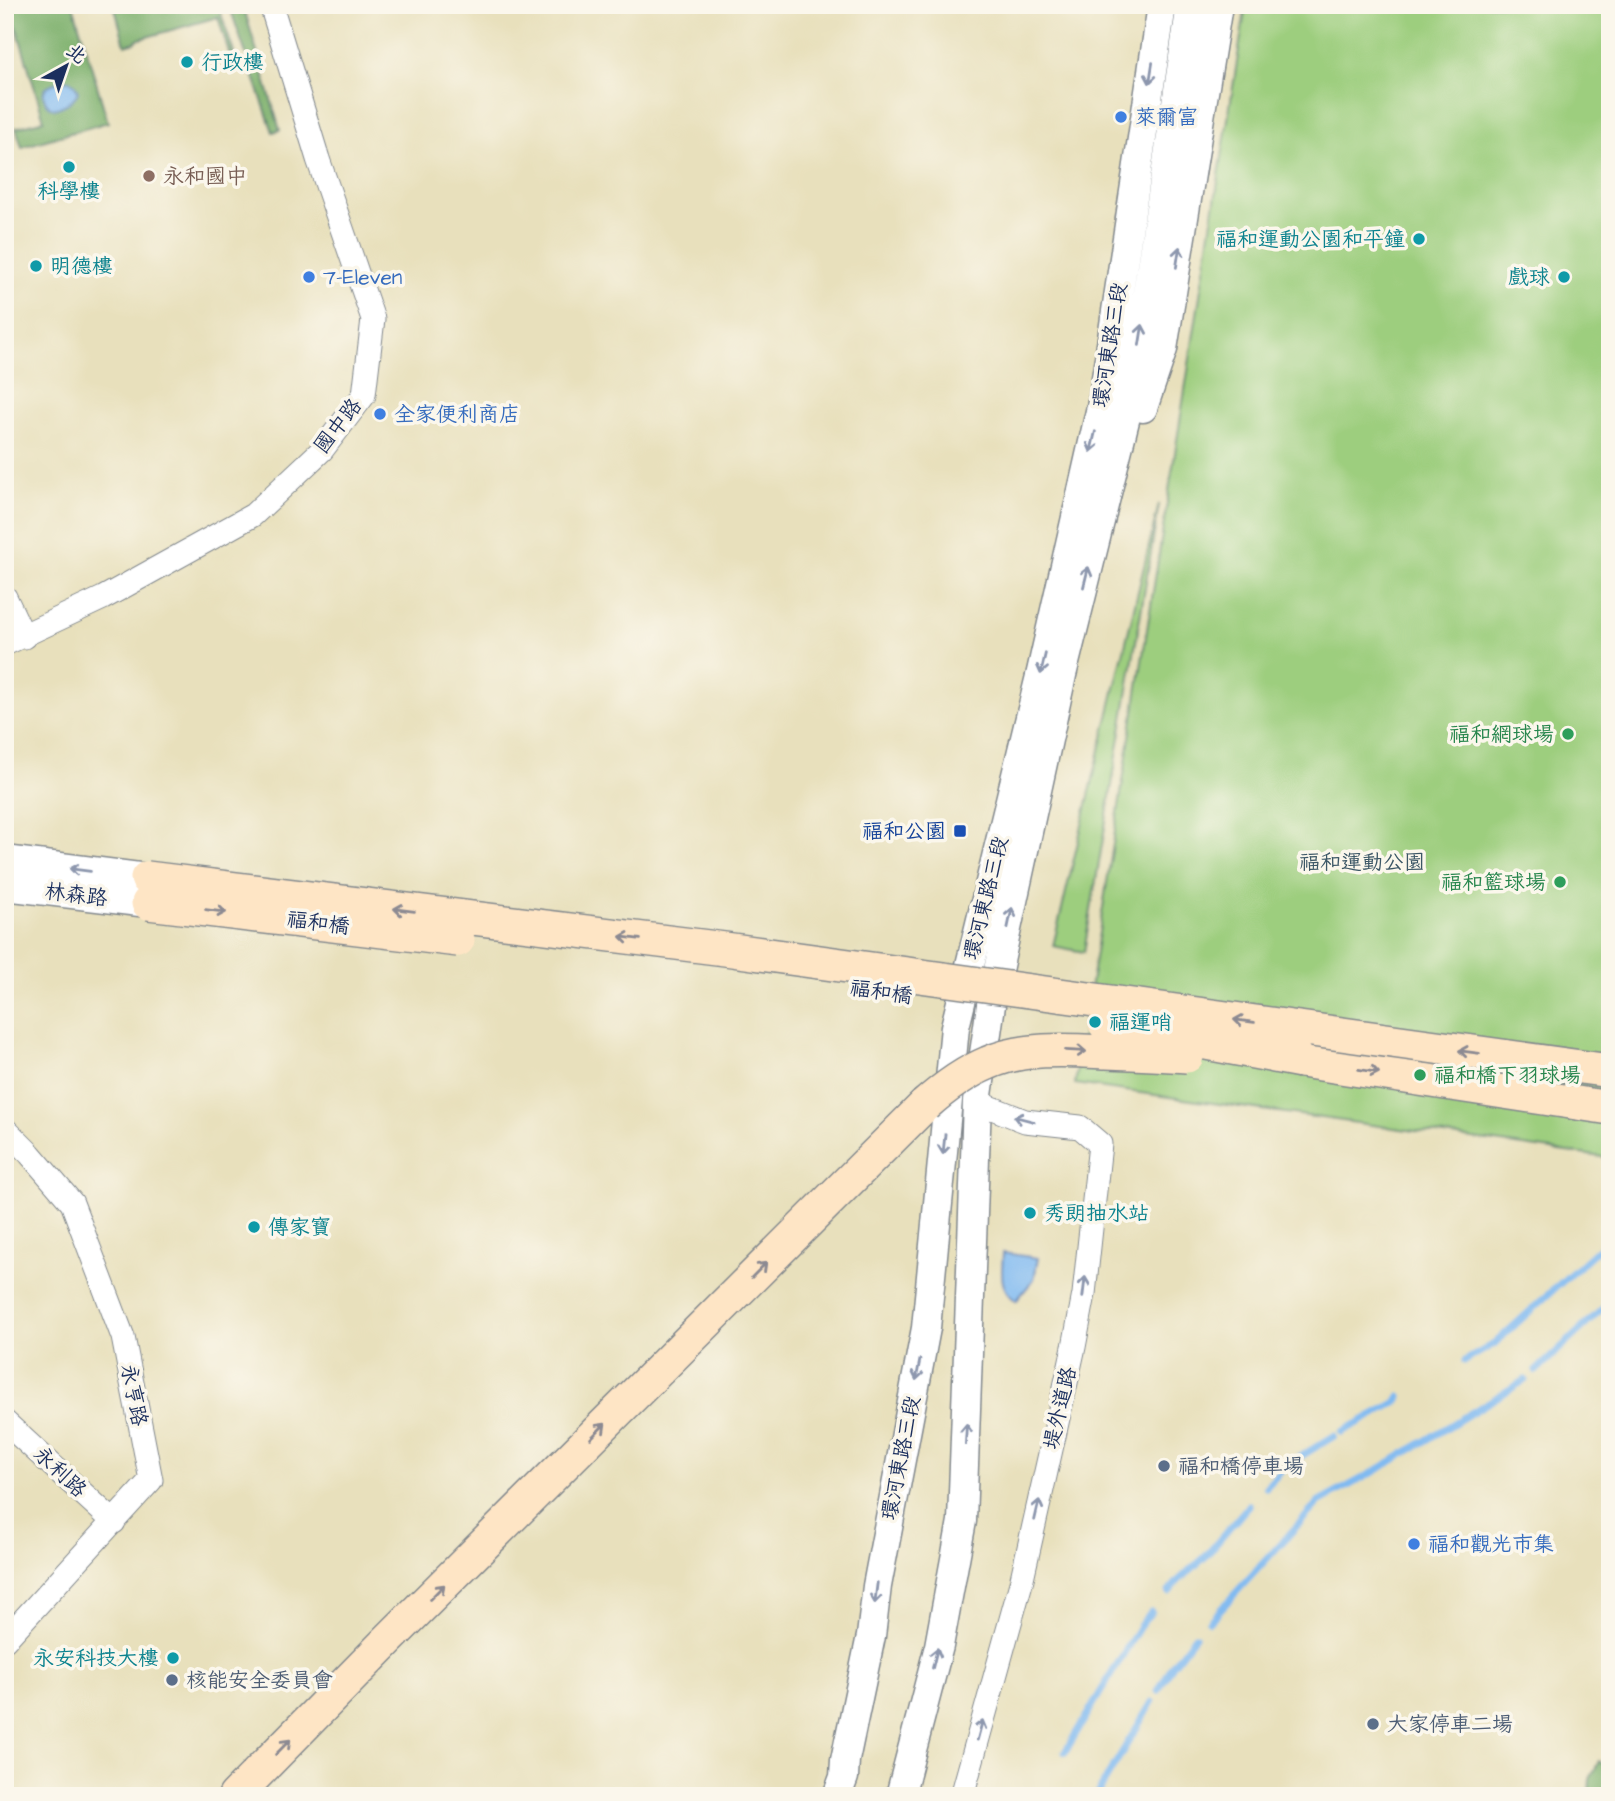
<svg xmlns="http://www.w3.org/2000/svg" width="1615" height="1801" font-family="'Architects Daughter','LXGW WenKai TC',sans-serif">
	<style>
		.green { fill: #9dce7e; stroke: #5c7e6e; stroke-width: 2 }
		.forest { fill: #7eb16d; stroke: #4c7066; stroke-width: 2 }
		.water { fill: #80baf1; stroke: #4e74a8; stroke-width: 2 }
		.lines { fill: none; stroke-linecap: round; stroke-linejoin: round }
		.stream { stroke: #80baf1; stroke-width: 7 }
		.minor-casing { stroke: #82888d; stroke-width: 25 }
		.tertiary-casing { stroke: #82888d; stroke-width: 31 }
		.secondary-casing { stroke: #82888d; stroke-width: 36 }
		.minor { stroke: #fff; stroke-width: 23 }
		.tertiary { stroke: #fff; stroke-width: 28 }
		.secondary { stroke: #fee5c5; stroke-width: 33 }
		.secondary-bridge-casing { stroke: #82888d; stroke-width: 36; stroke-linecap: butt }
		.secondary-bridge { stroke: #fee5c5; stroke-width: 33 }
		.oneway { stroke: #8d97ae }
		.oneway2 { stroke: #8c8a92 }
		.culture-dot { fill: #0f9aa8; stroke: #fbf7ec; stroke-width: 2.5 }
		.shop-dot { fill: #3f7fe0; stroke: #fbf7ec; stroke-width: 2.5 }
		.education-dot { fill: #8d6e63; stroke: #fbf7ec; stroke-width: 2.5 }
		.leisure-dot { fill: #2e9e5b; stroke: #fbf7ec; stroke-width: 2.5 }
		.transit-dot { fill: #1a4fb4; stroke: #fbf7ec; stroke-width: 2.5 }
		.service-dot { fill: #5c6f8a; stroke: #fbf7ec; stroke-width: 2.5 }
		.labels { text-anchor: middle; dominant-baseline: central; stroke-width: 7; stroke-linejoin: round; paint-order: stroke }
		.culture-label { font-size: 21px; fill: #0d838f; stroke: #fbf7ec; text-anchor: start }
		.shop-label { font-size: 21px; fill: #366cbe; stroke: #fbf7ec; text-anchor: start }
		.education-label { font-size: 21px; fill: #785e54; stroke: #fbf7ec; text-anchor: start }
		.street-label { font-size: 21px; fill: #1b2f5e; stroke: #fbf7ec }
		.leisure-label { font-size: 21px; fill: #27864d; stroke: #fbf7ec; text-anchor: end }
		.transit-label { font-size: 21px; fill: #164399; stroke: #fbf7ec; text-anchor: end }
		.park-label { font-size: 21px; fill: #3c5766; stroke: #fbf7ec }
		.service-label { font-size: 21px; fill: #4e5e75; stroke: #fbf7ec; text-anchor: start }
	</style>
	<rect width="100%" height="100%" fill="#fbf7ec"/>
	<filter id="ink" filterUnits="userSpaceOnUse"><feTurbulence type="fractalNoise" baseFrequency=".0143" numOctaves="2"/><feDisplacementMap in="SourceGraphic" scale="14" xChannelSelector="R" yChannelSelector="G"/><feConvolveMatrix kernelMatrix="1 2 1 2 8 2 1 2 1" color-interpolation-filters="sRGB"/></filter>
	<filter id="wash" filterUnits="userSpaceOnUse"><feTurbulence type="fractalNoise" baseFrequency=".00686" numOctaves="4" result="noise"/><feDisplacementMap in="SourceGraphic" scale="28" xChannelSelector="R" yChannelSelector="G"/><feGaussianBlur stdDeviation="1.57" result="paint"/><feColorMatrix in="noise" values="0 0 0 0 0 0 0 0 0 0 0 0 0 0 0 0 0 1.4 0 .05"/><feComposite in="paint" operator="in"/></filter>
	<g filter="url(#wash)">
		<rect width="100%" height="100%" fill="#e8e0bc"/>
		<path class="green" d="M1246,5H1603L1610,29V1158L1075,1084Z
			M1159,504L1084,952L1053,946Z"/>
		<path class="forest" d="M10,5H73L108,122L22,147L16,128L44,120Z
			M114,5H218L239,68L234,69L218,17L136,40V42L125,45Z
			M229,5H243L280,130L273,132Z
			M1599,1761L1610,1769V1796H1589L1590,1779Z"/>
		<path class="water" d="M69,80L75,85L78,92C73,102 64,106 54,109C45,105 38,91 50,85C55,82 63,82 69,80Z
			M1003,1253L1038,1258L1034,1279L1016,1301C998,1287 1002,1274 1003,1253Z"/>
		<g class="lines">
			<path class="stream" d="M1465,1361L1494,1344L1610,1238
				M1536,1371L1610,1302
				M1342,1432L1395,1403L1400,1397
				M1266,1487L1288,1464L1334,1436
				M1169,1592L1179,1580L1205,1557L1249,1505
				M1209,1622L1319,1502L1374,1472L1525,1380
				M1158,1691L1172,1666L1195,1636
				M1065,1752L1140,1626L1151,1612
				M1096,1796L1152,1702"/>
		</g>
	</g>
	<g filter="url(#ink)">
		<g class="lines">
			<defs>
				<path id="minor" d="M5,597L24,637
					M5,644L103,598L253,515L322,450L364,395L373,319L318,159L271,5
					M5,1129L30,1154L72,1203L123,1337L151,1480L5,1640
					M5,1422L114,1522
					M962,1796L1021,1583L1074,1347L1084,1294L1100,1144L1080,1127L1025,1121L977,1102"/>
				<path id="tertiary" d="M1143,408L1163,349L1218,5
					M5,860L147,878
					M5,886L148,903
					M837,1796L844,1777L845,1760L871,1636L877,1586L926,1328L955,1027L1041,672L1103,398L1162,5
					M900,1796L939,1646L962,1521L977,1102L992,998L1062,675L1132,392L1191,5"/>
				<path id="secondary" d="M1301,1061L1610,1108
					M235,1796L388,1640L925,1105"/>
			</defs>
			<use href="#minor" class="minor-casing"/>
			<use href="#tertiary" class="tertiary-casing"/>
			<use href="#secondary" class="secondary-casing"/>
			<use href="#minor" class="minor"/>
			<use href="#tertiary" class="tertiary"/>
			<use href="#secondary" class="secondary"/>
			<defs>
				<path id="secondary-bridge" d="M147,878L725,949L1610,1071
					M148,903L458,940
					M1105,1024L1301,1061
					M925,1105C944,1088 964,1073 988,1063C1024,1047 1067,1050 1106,1052C1133,1053 1160,1054 1187,1056"/>
			</defs>
			<use href="#secondary-bridge" class="secondary-bridge-casing"/>
			<use href="#secondary-bridge" class="secondary-bridge"/>
		</g>
		<defs><path id="oneway-shaft" d="M-6 0H5M1.5-3L5.5 0L1.5 3" fill="none" stroke-width="1.6" stroke-linecap="round" stroke-linejoin="round" transform="scale(1.75)"/></defs>
		<g class="oneway">
			<use href="#oneway-shaft" transform="translate(1151 73) rotate(99)"/>
			<use href="#oneway-shaft" transform="translate(1178 257) rotate(-81)"/>
			<use href="#oneway-shaft" transform="translate(1141 335) rotate(-81)"/>
			<use href="#oneway-shaft" transform="translate(1093 442) rotate(103)"/>
			<use href="#oneway-shaft" transform="translate(1086 577) rotate(-76)"/>
			<use href="#oneway-shaft" transform="translate(1043 664) rotate(103)"/>
			<use href="#oneway-shaft" transform="translate(80 870) rotate(-173)"/>
			<use href="#oneway-shaft" transform="translate(1010 918) rotate(-78)"/>
			<use href="#oneway-shaft" transform="translate(1024 1119) rotate(-165)"/>
			<use href="#oneway-shaft" transform="translate(944 1144) rotate(96)"/>
			<use href="#oneway-shaft" transform="translate(1084 1287) rotate(-83)"/>
			<use href="#oneway-shaft" transform="translate(918 1370) rotate(101)"/>
			<use href="#oneway-shaft" transform="translate(966 1434) rotate(-87)"/>
			<use href="#oneway-shaft" transform="translate(1037 1510) rotate(-77)"/>
			<use href="#oneway-shaft" transform="translate(876 1593) rotate(97)"/>
			<use href="#oneway-shaft" transform="translate(935 1658) rotate(-76)"/>
			<use href="#oneway-shaft" transform="translate(980 1730) rotate(-75)"/>
		</g>
		<g class="oneway2">
			<use href="#oneway-shaft" transform="translate(404 910) rotate(-173)"/>
			<use href="#oneway-shaft" transform="translate(216 911) rotate(7)"/>
			<use href="#oneway-shaft" transform="translate(630 938) rotate(-173)"/>
			<use href="#oneway-shaft" transform="translate(1244 1021) rotate(-172)"/>
			<use href="#oneway-shaft" transform="translate(1076 1051) rotate(3)"/>
			<use href="#oneway-shaft" transform="translate(1469 1052) rotate(-172)"/>
			<use href="#oneway-shaft" transform="translate(1369 1071) rotate(9)"/>
			<use href="#oneway-shaft" transform="translate(759 1270) rotate(-45)"/>
			<use href="#oneway-shaft" transform="translate(598 1431) rotate(-45)"/>
			<use href="#oneway-shaft" transform="translate(437 1592) rotate(-45)"/>
			<use href="#oneway-shaft" transform="translate(283 1747) rotate(-45)"/>
		</g>
	</g>
	<g class="culture-dot">
		<circle cx="187" cy="62" r="7"/>
		<circle cx="69" cy="167" r="7"/>
		<circle cx="1419" cy="239" r="7"/>
		<circle cx="36" cy="266" r="7"/>
		<circle cx="1564" cy="277" r="7"/>
		<circle cx="1095" cy="1022" r="7"/>
		<circle cx="1030" cy="1213" r="7"/>
		<circle cx="254" cy="1227" r="7"/>
		<circle cx="173" cy="1658" r="7"/>
	</g>
	<g class="shop-dot">
		<circle cx="1121" cy="117" r="7"/>
		<circle cx="309" cy="277" r="7"/>
		<circle cx="380" cy="414" r="7"/>
		<circle cx="1414" cy="1544" r="7"/>
	</g>
	<circle class="education-dot" cx="149" cy="176" r="7"/>
	<g class="leisure-dot">
		<circle cx="1568" cy="734" r="7"/>
		<circle cx="1560" cy="882" r="7"/>
		<circle cx="1420" cy="1075" r="7"/>
	</g>
	<rect class="transit-dot" x="953" y="824" width="14" height="14" rx="3.5"/>
	<g class="service-dot">
		<circle cx="1164" cy="1466" r="7"/>
		<circle cx="172" cy="1680" r="7"/>
		<circle cx="1373" cy="1724" r="7"/>
	</g>
	<g class="labels">
		<g class="culture-label">
			<text x="201" y="62">行政樓</text>
			<text x="69" y="191" text-anchor="middle">科學樓</text>
			<text x="1405" y="239" text-anchor="end">福和運動公園和平鐘</text>
			<text x="50" y="266">明德樓</text>
			<text x="1550" y="277" text-anchor="end">戲球</text>
			<text x="1109" y="1022">福運哨</text>
			<text x="1044" y="1213">秀朗抽水站</text>
			<text x="268" y="1227">傳家寶</text>
			<text x="159" y="1658" text-anchor="end">永安科技大樓</text>
		</g>
		<g class="shop-label">
			<text x="1135" y="117">萊爾富</text>
			<text x="323" y="277">7-Eleven</text>
			<text x="394" y="414">全家便利商店</text>
			<text x="1428" y="1544">福和觀光市集</text>
		</g>
		<g class="education-label">
			<text x="163" y="176">永和國中</text>
		</g>
		<g class="street-label">
			<text transform="translate(1110 345) rotate(-81)">環河東路三段</text>
			<text transform="translate(338 426) rotate(-52)">國中路</text>
			<text transform="translate(76 895) rotate(7)">林森路</text>
			<text transform="translate(986 898) rotate(-76)">環河東路三段</text>
			<text transform="translate(318 923) rotate(7)">福和橋</text>
			<text transform="translate(881 992) rotate(8)">福和橋</text>
			<text transform="translate(134 1395) rotate(79)">永亨路</text>
			<text transform="translate(1060 1408) rotate(-77)">堤外道路</text>
			<text transform="translate(901 1458) rotate(-79)">環河東路三段</text>
			<text transform="translate(60 1472) rotate(43)">永利路</text>
		</g>
		<g class="leisure-label">
			<text x="1554" y="734">福和網球場</text>
			<text x="1546" y="882">福和籃球場</text>
			<text x="1434" y="1075" text-anchor="start">福和橋下羽球場</text>
		</g>
		<g class="transit-label">
			<text x="946" y="831">福和公園</text>
		</g>
		<g class="park-label">
			<text x="1362" y="862">福和運動公園</text>
		</g>
		<g class="service-label">
			<text x="1178" y="1466">福和橋停車場</text>
			<text x="186" y="1680">核能安全委員會</text>
			<text x="1387" y="1724">大家停車二場</text>
		</g>
	</g>
	<rect width="1615" height="1801" fill="none" stroke="#fbf7ec" stroke-width="28"/>
	<g transform="translate(66 66) rotate(40)" stroke="#fbf7ec" stroke-width="5" paint-order="stroke">
	<path d="M0-5L12 26L0 18L-12 26Z" fill="#1b2f5e"/>
	<text y="-10" font-size="19" font-weight="bold" text-anchor="middle" fill="#1b2f5e">北</text>
	</g>
</svg>
